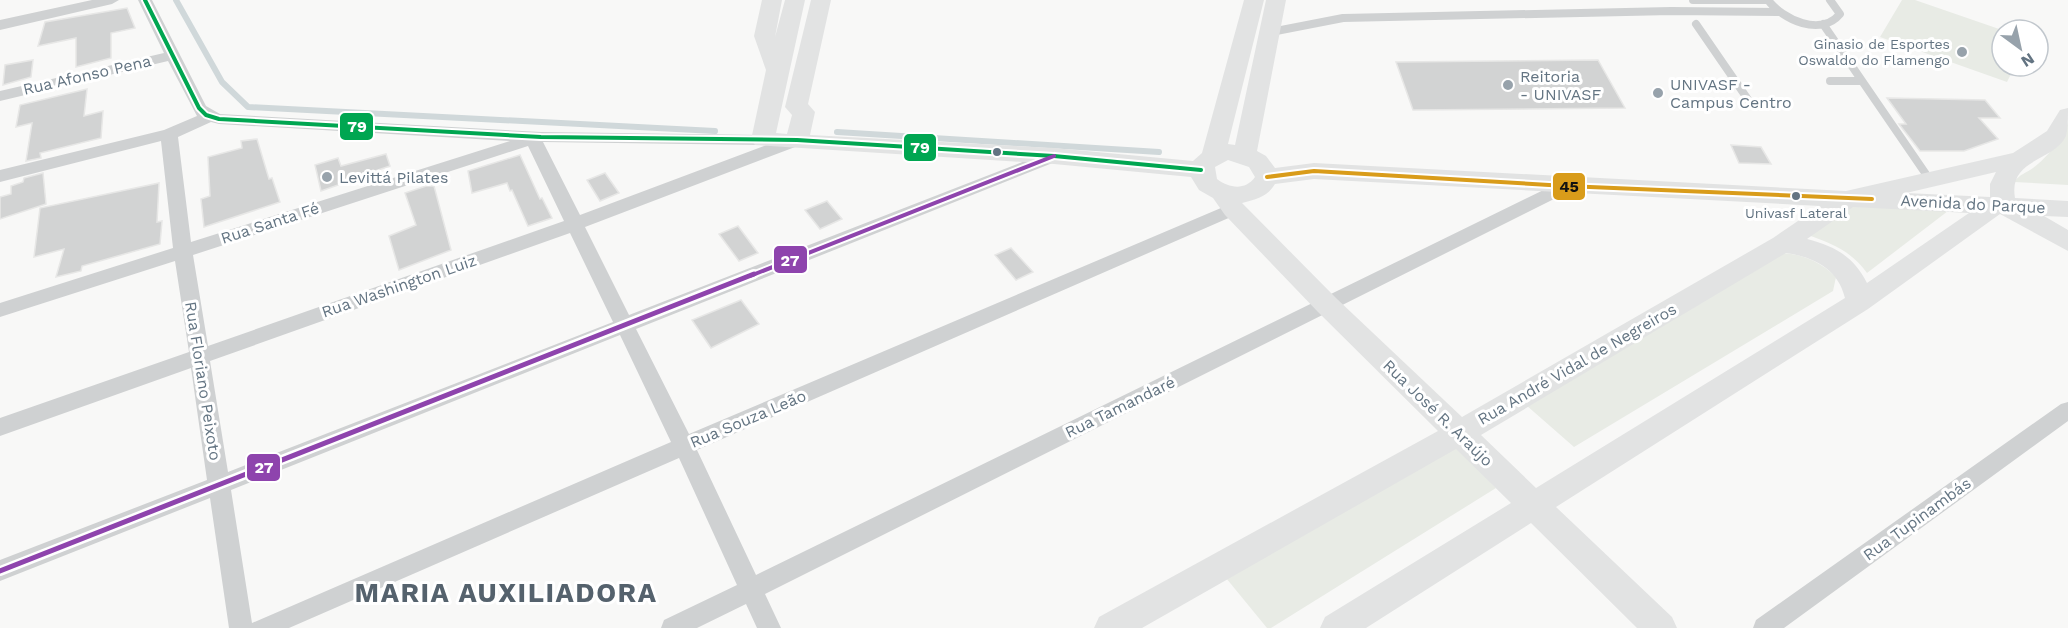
<svg xmlns="http://www.w3.org/2000/svg" width="2068" height="628" font-family="'Work Sans',sans-serif">
	<style>
		.green { fill: #e8ebe5 }
		.lines { fill: none; stroke-linecap: round; stroke-linejoin: round }
		.stream { stroke: #d0d8da; stroke-width: 6 }
		.building { fill: #d2d3d3; stroke: #e7e7e6; stroke-width: 1.5 }
		.lane { stroke: #cfd1d2; stroke-width: 8 }
		.street { fill: #cfd1d2; fill-rule: evenodd }
		.secondary { fill: #e2e3e3; fill-rule: evenodd }
		.bus-1-casing { stroke: #fff; stroke-width: 8 }
		.bus-2-casing { stroke: #fff; stroke-width: 8 }
		.bus-3-far1-casing { stroke: #fff; stroke-width: 8 }
		.bus-3-casing { stroke: #fff; stroke-width: 10 }
		.bus-1 { stroke: #00a651; stroke-width: 4 }
		.bus-2 { stroke: #d99c1a; stroke-width: 4 }
		.bus-3-far1 { stroke: #8e44ad; stroke-width: 4 }
		.bus-3 { stroke: #8e44ad; stroke-width: 5 }
		.poi-dot { fill: #97a2ab; stroke: #fff; stroke-width: 2 }
		.bus-dot { fill: #637482; stroke: #fff; stroke-width: 2 }
		.labels { text-anchor: middle; dominant-baseline: central; stroke-width: 6; stroke-linejoin: round; paint-order: stroke }
		.far-poi-label { font-size: 14px; fill: #637482; stroke: #fff; text-anchor: end }
		.bus-label { font-size: 14px; fill: #637482; stroke: #fff }
		.street-label { font-size: 16px; fill: #637482; stroke: #fff }
		.poi-label { font-size: 16px; fill: #637482; stroke: #fff; text-anchor: start }
		.near-district-label { font-size: 27px; font-weight: bold; letter-spacing: 1.5px; fill: #55626d; stroke: #fff }
		.line-badge { stroke: #fff; stroke-width: 2 }
		.badge-label { font-size: 16px; text-anchor: middle; font-weight: bold; fill: #fff }
		.pale-badge-label { font-size: 16px; text-anchor: middle; font-weight: bold; fill: #111 }
	</style>
	<rect width="100%" height="100%" fill="#f8f8f7"/>
	<path class="green" d="M1902,0H1915L2002,30V66H2015L2007,82L1880,37Z
		M2068,122V185L2014,182C2020,174 2026,173 2033,168C2047,158 2063,138 2068,122Z
		M1855,205L1948,211L1867,273C1851,251 1833,244 1808,235Z
		M1774,253C1800,253 1817,259 1836,277L1833,291L1574,447L1517,397Z
		M1449,438L1496,488L1271,628H1267L1217,567Z"/>
	<g class="lines">
		<path class="stream" d="M176,0L222,82L248,107L715,131
			M837,132L1159,152"/>
	</g>
	<path class="building" d="M127,8L135,28L111,33V58L76,67V38L38,46L45,22Z
		M33,60L31,77L3,85L5,65Z
		M1598,60L1625,108L1413,110L1396,62Z
		M87,89L84,116L103,111L101,138L40,153L41,158L26,161L32,123L16,127L20,105Z
		M1887,98L1985,100L2000,118H1979L1998,139L1964,151H1920L1899,124H1906Z
		M257,139L269,179L272,178L280,202L204,227L201,199L210,196L208,157L242,148L241,141Z
		M1731,145L1761,147L1771,164L1739,163Z
		M386,154L390,166L372,172L373,178L352,183V180L321,191L315,165L338,158L341,166Z
		M520,155L540,199L542,198L552,218L528,226L512,190L510,191L507,183L472,193L468,171Z
		M43,173L46,204L0,219V197L11,194V186L23,182L24,178Z
		M605,173L619,193L600,201L587,180Z
		M159,183L157,222L162,221L160,244L82,266L81,271L56,277L64,249L34,257L40,208Z
		M426,186H434L451,250L399,270L389,236L416,225L405,193Z
		M827,201L842,219L820,229L805,210Z
		M738,226L758,253L739,261L719,234Z
		M1011,248L1033,272L1016,280L995,255Z
		M741,300L759,324L711,348L692,320Z"/>
	<g class="lines">
		<path class="lane" d="M1693,0H1768
			M1768,0C1783,20 1821,37 1840,14L1830,0
			M1696,24L1749,101
			M1823,24L1930,180
			M1271,32L1343,18L1671,11L1778,12
			M1830,81H1860"/>
		<path class="street" d="M92,0H119L112,4L0,30V20Z
			M138,0H152L206,106L220,114L541,132L763,135L771,140L763,145L543,142L580,215L791,136H803L805,140L803,144L585,227L629,315L1048,152H1060L1063,156L1060,160L636,329L689,434L1228,205H1240L1243,209L1240,213L697,450L756,575L1560,182L1566,180L1575,186L1572,190L765,594L781,628H757L746,604L697,628H661L664,620L737,585L679,458L289,628H229L210,498L0,581V560L207,480L191,368L0,436V418L189,352L175,261L0,317V303L173,248L161,141L0,182V170L164,130L197,116L168,61L0,101V91L164,53ZM211,122L219,124L510,141L191,242L178,137ZM528,146L564,221L208,346L193,255ZM570,233L613,322L228,472L210,361ZM620,335L671,442L252,623L231,490Z
			M2068,402V421L1784,628H1753L1756,620L2061,404Z"/>
		<path class="secondary" d="M762,0H782L775,37L785,0H805L776,133L787,134L792,115L785,107L811,0H831L808,104L815,112L810,135L1054,148L1193,161L1202,153L1244,0H1264L1228,144L1235,145L1266,0H1286L1257,151L1266,156L1275,168L1314,163L1846,191L2013,153L2047,131L2060,110L2068,108C2068,116 2068,129 2066,136C2054,162 2008,158 2015,198L2068,201V217L2044,216L2068,230V251L2000,214L1868,309L1556,507L1672,617L1677,628H1637L1531,523L1366,628H1320L1325,617L1511,503L1456,449L1142,628H1094L1099,617L1438,431L1318,312L1225,215L1213,198L1199,190L1191,177L1054,164L755,145L751,140L766,70L754,36ZM1228,160L1249,167L1255,177C1245,191 1229,188 1217,179L1215,167ZM1996,172L1990,184V197L1906,193ZM1314,179L1820,206L1773,238L1462,417L1336,298L1242,203C1257,199 1267,197 1275,184ZM1853,207L1969,213L1867,283C1854,257 1835,246 1807,239ZM1786,253C1814,257 1838,269 1845,298L1536,488L1481,435Z"/>
		<defs>
			<path id="bus-1" d="M145,0L199,108L206,115L219,119L541,137L797,140L1054,156L1201,170"/>
			<path id="bus-2" d="M1267,177L1314,171L1566,186L1872,199"/>
			<path id="bus-3-far1" d="M750,276L1054,156"/>
			<path id="bus-3" d="M0,571L754,274"/>
		</defs>
		<use href="#bus-1" class="bus-1-casing"/>
		<use href="#bus-2" class="bus-2-casing"/>
		<use href="#bus-3-far1" class="bus-3-far1-casing"/>
		<use href="#bus-3" class="bus-3-casing"/>
		<use href="#bus-1" class="bus-1"/>
		<use href="#bus-2" class="bus-2"/>
		<use href="#bus-3-far1" class="bus-3-far1"/>
		<use href="#bus-3" class="bus-3"/>
	</g>
	<g class="poi-dot">
		<circle cx="1962" cy="52" r="6"/>
		<circle cx="1508" cy="85" r="6"/>
		<circle cx="1658" cy="93" r="6"/>
		<circle cx="327" cy="177" r="6"/>
	</g>
	<g class="bus-dot">
		<circle cx="997" cy="152" r="5"/>
		<circle cx="1796" cy="196" r="5"/>
	</g>
	<g class="labels">
		<g class="far-poi-label">
			<text x="1950" y="44">Ginasio de Esportes<tspan x="1950" dy="16">Oswaldo do Flamengo</tspan></text>
		</g>
		<g class="bus-label">
			<text x="1796" y="213">Univasf Lateral</text>
		</g>
		<g class="street-label">
			<text transform="translate(87 75) rotate(-13)">Rua Afonso Pena</text>
			<text transform="translate(1973 204) rotate(3)">Avenida do Parque</text>
			<text transform="translate(270 223) rotate(-18)">Rua Santa Fé</text>
			<text transform="translate(399 286) rotate(-19)">Rua Washington Luiz</text>
			<text transform="translate(1577 364) rotate(-30)">Rua André Vidal de Negreiros</text>
			<text transform="translate(203 381) rotate(81)">Rua Floriano Peixoto</text>
			<text transform="translate(1120 407) rotate(-26)">Rua Tamandaré</text>
			<text transform="translate(1438 413) rotate(44)">Rua José R. Araújo</text>
			<text transform="translate(748 419) rotate(-23)">Rua Souza Leão</text>
			<text transform="translate(1917 519) rotate(-36)">Rua Tupinambás</text>
		</g>
		<g class="poi-label">
			<text x="1520" y="76">Reitoria<tspan x="1520" dy="18">- UNIVASF</tspan></text>
			<text x="1670" y="84">UNIVASF -<tspan x="1670" dy="18">Campus Centro</tspan></text>
			<text x="339" y="177">Levittá Pilates</text>
		</g>
		<g class="near-district-label">
			<text x="506" y="593">MARIA AUXILIADORA</text>
		</g>
	</g>
	<g class="line-badge">
		<rect x="339" y="112" width="35" height="29" rx="6" fill="#00a651"/>
		<rect x="903" y="133" width="34" height="29" rx="6" fill="#00a651"/>
		<rect x="1552" y="172" width="34" height="29" rx="6" fill="#d99c1a"/>
		<rect x="773" y="245" width="35" height="29" rx="6" fill="#8e44ad"/>
		<rect x="246" y="453" width="35" height="29" rx="6" fill="#8e44ad"/>
	</g>
	<g class="badge-label">
		<text x="357" y="132">79</text>
		<text x="920" y="153">79</text>
		<text x="790" y="266">27</text>
		<text x="264" y="473">27</text>
	</g>
	<g class="pale-badge-label">
		<text x="1569" y="192">45</text>
	</g>
	<g transform="translate(2020 48) rotate(147)"><circle r="28" fill="#ffffff" stroke="#c1c7cd" stroke-width="1.5"/>
	<path d="M0-4.5L10 22L0 15L-10 22Z" fill="#97a2ab"/>
	<text y="-9" font-size="16" font-weight="bold" text-anchor="middle" fill="#637482">N</text>
	</g>
</svg>
